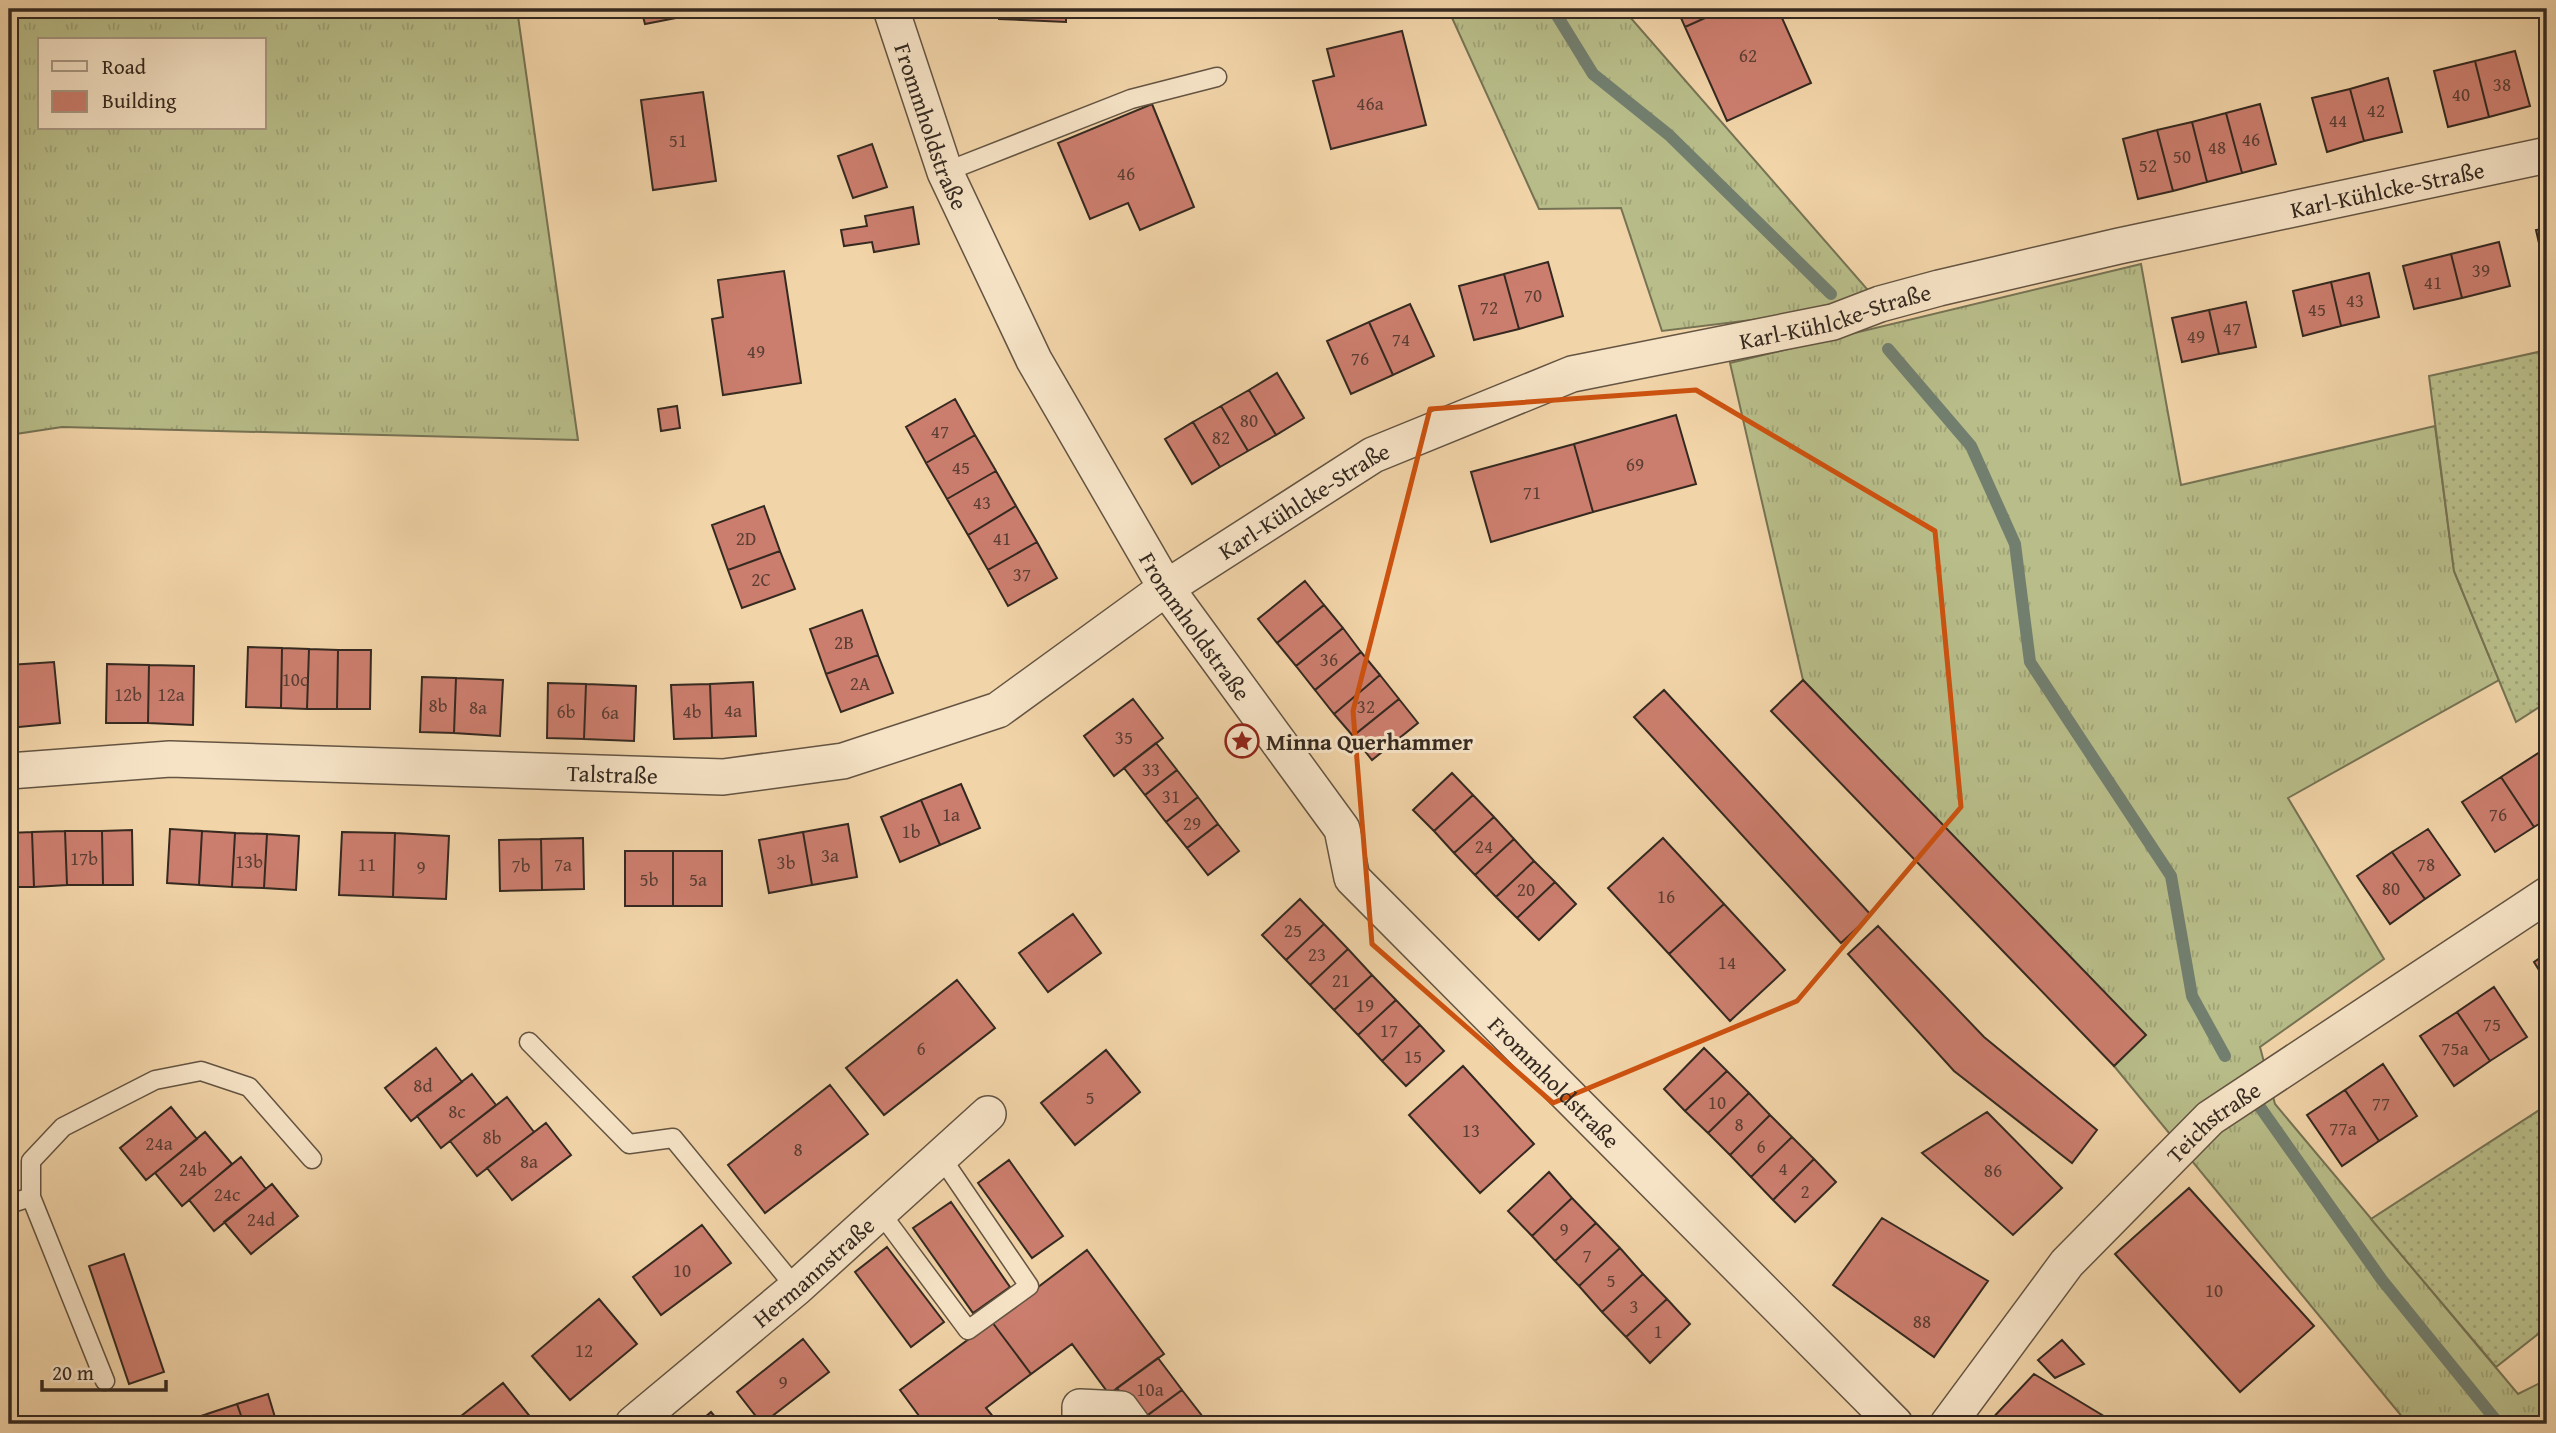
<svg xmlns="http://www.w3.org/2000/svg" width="2556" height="1433" font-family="'Gentium Book Plus',serif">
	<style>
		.grass { fill: url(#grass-tufts); stroke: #767354; stroke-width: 2; fill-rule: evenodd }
		.garden { fill: url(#garden-dots); stroke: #767354; stroke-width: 2 }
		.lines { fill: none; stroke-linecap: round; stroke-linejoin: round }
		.stream { stroke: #727f6f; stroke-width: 12 }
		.building { fill: #cc7e6e; stroke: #352920; stroke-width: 2 }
		.service-casing { stroke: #645442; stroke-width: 21 }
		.minor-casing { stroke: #645442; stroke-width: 38 }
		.service { stroke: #f6e3c6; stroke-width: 18 }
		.minor { stroke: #f6e3c6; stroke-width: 35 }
		.marked { fill: none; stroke: #cd520f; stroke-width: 5; stroke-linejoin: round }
		.labels { text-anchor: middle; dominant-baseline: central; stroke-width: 6; stroke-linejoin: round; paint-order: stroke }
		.number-label { font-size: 19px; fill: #5b3e34 }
		.street-label { font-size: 23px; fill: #352920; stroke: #f6e3c6 }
		.poi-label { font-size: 23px; font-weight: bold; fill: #352920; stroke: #f6e3c6; text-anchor: start }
	</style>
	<defs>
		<pattern id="grass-tufts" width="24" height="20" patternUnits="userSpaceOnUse" patternTransform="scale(1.75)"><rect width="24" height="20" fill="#b8bd89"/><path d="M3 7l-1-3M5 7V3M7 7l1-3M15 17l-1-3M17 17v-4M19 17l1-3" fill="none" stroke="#9fa276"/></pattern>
		<pattern id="garden-dots" width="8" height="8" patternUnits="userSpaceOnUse" patternTransform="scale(1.75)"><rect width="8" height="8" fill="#b8bd89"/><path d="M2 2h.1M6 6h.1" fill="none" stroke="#9fa276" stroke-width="1.8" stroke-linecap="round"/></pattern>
	</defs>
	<rect width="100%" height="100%" fill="#f1d4a8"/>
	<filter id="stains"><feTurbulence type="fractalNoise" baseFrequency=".00286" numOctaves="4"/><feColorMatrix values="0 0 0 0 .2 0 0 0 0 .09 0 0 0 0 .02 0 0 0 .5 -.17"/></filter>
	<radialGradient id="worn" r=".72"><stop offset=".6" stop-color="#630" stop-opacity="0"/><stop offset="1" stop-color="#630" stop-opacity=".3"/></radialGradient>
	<path class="grass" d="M9,9H517L578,440L62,427L9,435ZM40,40H264V128H40Z
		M1448,9H1623L1880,304L1662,331L1621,208L1539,209Z
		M2141,264L2181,485L2435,426L2454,571L2499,680L2288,798L2384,959L2260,1047L2275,1104L2518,1394L2546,1380L2547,1382V1424H2408L2114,1066L2145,1035L1803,680L1730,363Z"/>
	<path class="garden" d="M2547,350V702L2516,722L2454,571L2429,376Z
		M2547,1105V1327L2496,1367L2371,1219Z"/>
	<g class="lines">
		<path class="stream" d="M1553,9L1593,74L1669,135L1831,294
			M1888,349L1971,446L2015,544L2030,662L2171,876L2192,996L2225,1056
			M2255,1100L2382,1280L2499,1424"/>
	</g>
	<path class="building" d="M641,9H717V10L645,24Z
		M999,9H1066V22L999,19Z
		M1677,9H1725L1685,27Z
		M1725,9H1778L1811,83L1727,121L1685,27Z
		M2158,9H2201L2160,18Z
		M1402,31L1426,125L1331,149L1313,81L1334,76L1327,49Z
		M2515,51L2530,106L2489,117L2475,61Z
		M2475,61L2489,117L2448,127L2434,71Z
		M2388,78L2402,132L2364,141L2350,89Z
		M2350,89L2364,141L2327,152L2312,98Z
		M703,92L716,181L653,190L641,100Z
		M1152,104L1194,207L1140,230L1128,203L1090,219L1058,143Z
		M2260,104L2276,164L2242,173L2226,113Z
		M2226,113L2242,173L2207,182L2192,122Z
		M2192,122L2207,182L2173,191L2157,130Z
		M2157,130L2173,191L2138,199L2123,139Z
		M872,144L887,187L853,198L838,156Z
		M913,207L919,244L874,252L872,242L844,246L841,230L867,226L865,216Z
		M2547,228V278L2536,230Z
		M2499,242L2510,286L2462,298L2451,254Z
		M2451,254L2462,298L2414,309L2403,266Z
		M1548,262L1563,316L1519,329L1504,274Z
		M784,271L801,383L723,395L712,319L723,317L718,280Z
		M2369,273L2379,317L2341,326L2331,282Z
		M1504,274L1519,329L1474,340L1459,286Z
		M2331,282L2341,326L2303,336L2293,291Z
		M2246,302L2256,347L2219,354L2209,310Z
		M1410,304L1434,356L1393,375L1369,322Z
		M2209,310L2219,354L2182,362L2172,318Z
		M1369,322L1393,375L1351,394L1327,341Z
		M1277,373L1304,418L1276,435L1249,390Z
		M1249,390L1276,435L1248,451L1221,406Z
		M955,399L975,435L926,463L906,427Z
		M677,406L680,428L661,431L658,409Z
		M1221,406L1248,451L1220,467L1193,422Z
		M1676,415L1696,484L1593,512L1574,444Z
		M1193,422L1220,467L1192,484L1165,439Z
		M975,435L996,471L947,499L926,463Z
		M1574,444L1593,512L1491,542L1471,472Z
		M996,471L1016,506L968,535L947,499Z
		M764,506L780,551L728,570L712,525Z
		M1016,506L1037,542L988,570L968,535Z
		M1037,542L1057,578L1008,606L988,570Z
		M780,551L795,589L742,608L728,570Z
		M1305,581L1324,605L1277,643L1258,619Z
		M1324,605L1343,628L1296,666L1277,643Z
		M862,610L878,655L826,674L810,629Z
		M1343,628L1361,652L1315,690L1296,666Z
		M248,647L282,648L281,708L246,707Z
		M282,648L309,649L307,709L281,708Z
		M309,649L338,650L337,709H307Z
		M338,650H371L370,709H337Z
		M1361,652L1380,675L1334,714L1315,690Z
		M878,655L893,693L841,712L826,674Z
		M54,662L60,723L9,728V665Z
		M107,664L149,665L148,723H106Z
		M149,665L194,666L193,725L148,723Z
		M1380,675L1399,699L1353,736L1334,714Z
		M422,677L456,678L454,733L420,732Z
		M456,678L503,680L500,736L454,733Z
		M1803,680L2146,1035L2114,1066L1771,711Z
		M753,682L756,736L712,738L710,684Z
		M548,683L586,684L584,739L547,738Z
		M586,684L636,686L634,741L584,739Z
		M710,684L712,738L674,739L671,685Z
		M1664,690L1871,915L1841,943L1634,717Z
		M1133,699L1163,738L1114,776L1084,736Z
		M1399,699L1418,723L1372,760L1353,736Z
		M1156,743L1177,770L1145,795L1124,768Z
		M2540,752L2547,763V819L2534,827L2501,777Z
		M1177,770L1198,797L1166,822L1145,795Z
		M1452,773L1473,795L1434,831L1413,810Z
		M2501,777L2534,827L2495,852L2462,802Z
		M961,784L980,828L940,845L921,800Z
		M1473,795L1494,817L1454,853L1434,831Z
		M1198,797L1218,824L1187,848L1166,822Z
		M921,800L940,845L900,862L881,817Z
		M1494,817L1514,839L1475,875L1454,853Z
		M848,824L857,877L812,885L803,832Z
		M1218,824L1239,851L1208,875L1187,848Z
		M170,829L202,831L199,885L167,883Z
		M2428,829L2460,875L2425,899L2392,852Z
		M132,830L133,885H103L102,831Z
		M65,831H102L103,885H67Z
		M65,831L67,885L34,887L32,832Z
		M202,831L235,833L232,887L199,885Z
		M32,832L34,887H9V833Z
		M342,832L395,833L393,897L339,895Z
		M803,832L812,885L769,893L759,840Z
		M235,833L267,834L264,888L232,887Z
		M395,833L449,836L446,899L393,897Z
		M267,834L299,836L296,890L264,888Z
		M583,838L584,889L542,890L541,839Z
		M1663,838L1724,904L1669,954L1608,888Z
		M541,839L542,890L500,891L499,840Z
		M1514,839L1534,861L1496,897L1475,875Z
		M625,851H673V906H625Z
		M673,851H722V906H673Z
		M2392,852L2425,899L2390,924L2357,876Z
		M1534,861L1555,882L1517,918L1496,897Z
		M1555,882L1576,904L1539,940L1517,918Z
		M1300,899L1324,924L1286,960L1262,935Z
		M1724,904L1785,970L1730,1021L1669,954Z
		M1073,914L1101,953L1048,992L1019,953Z
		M1324,924L1348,949L1310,985L1286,960Z
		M1878,926L1984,1037L2097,1130L2072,1163L1954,1071L1848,954Z
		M1348,949L1372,975L1334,1010L1310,985Z
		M2547,953V983L2534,962Z
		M1372,975L1396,1000L1358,1035L1334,1010Z
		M957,980L995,1028L884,1115L846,1068Z
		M2494,987L2527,1037L2490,1061L2457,1012Z
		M1396,1000L1420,1025L1382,1061L1358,1035Z
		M2457,1012L2490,1061L2454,1086L2420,1036Z
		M1420,1025L1444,1051L1406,1086L1382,1061Z
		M436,1048L462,1082L411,1121L385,1088Z
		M1704,1048L1727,1071L1685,1111L1664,1089Z
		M1106,1050L1140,1092L1075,1145L1041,1103Z
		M2383,1064L2417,1116L2379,1141L2345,1090Z
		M1463,1066L1534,1144L1480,1193L1409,1115Z
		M1727,1071L1749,1093L1708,1133L1685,1111Z
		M472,1074L496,1105L441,1148L417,1116Z
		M830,1085L868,1134L765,1213L728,1165Z
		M2345,1090L2379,1141L2342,1166L2307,1115Z
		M1749,1093L1770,1115L1730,1155L1708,1133Z
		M507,1097L534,1132L477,1176L450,1141Z
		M171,1107L197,1139L146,1180L120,1148Z
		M1987,1112L2062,1188L2013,1235L1922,1153Z
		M1770,1115L1792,1137L1751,1177L1730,1155Z
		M546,1123L571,1155L512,1200L487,1168Z
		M205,1132L232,1164L182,1206L155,1173Z
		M1792,1137L1814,1159L1773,1200L1751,1177Z
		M241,1157L266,1189L214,1231L189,1200Z
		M1814,1159L1836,1182L1795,1222L1773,1200Z
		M1009,1160L1063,1236L1032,1258L978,1183Z
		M1549,1172L1572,1198L1532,1236L1508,1211Z
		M272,1184L298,1216L251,1254L224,1222Z
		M2189,1188L2314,1326L2240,1392L2115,1254Z
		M1572,1198L1596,1223L1555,1261L1532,1236Z
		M951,1202L1010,1287L973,1313L913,1228Z
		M1882,1218L1988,1281L1934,1357L1833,1285Z
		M1596,1223L1620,1248L1579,1286L1555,1261Z
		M702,1225L731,1263L661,1315L633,1277Z
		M887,1247L944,1322L911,1347L855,1272Z
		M1620,1248L1643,1274L1602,1312L1579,1286Z
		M1087,1250L1164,1354L1109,1394L1072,1344L1031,1374L992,1322Z
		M124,1254L164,1372L129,1384L89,1266Z
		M1643,1274L1667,1299L1626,1337L1602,1312Z
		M599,1299L637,1344L570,1400L532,1356Z
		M1667,1299L1690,1324L1650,1363L1626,1337Z
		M992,1322L1031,1374L986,1408L999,1424H925L900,1390Z
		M803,1339L829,1372L762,1424L737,1392Z
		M2062,1340L2084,1364L2055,1378L2038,1360Z
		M1158,1358L1182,1390L1141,1420L1117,1388Z
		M2034,1374L2117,1424H1987Z
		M503,1383L536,1424H451Z
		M1182,1390L1206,1421L1201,1424H1144L1141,1420Z
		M268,1394L277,1424H244L237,1404Z
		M237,1404L244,1424H210L207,1414Z
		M711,1412L721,1424H697Z
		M207,1414L210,1424H176Z"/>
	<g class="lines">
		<defs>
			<path id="service" d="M945,172L1131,99L1217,77
				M529,1042L629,1144L673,1138L796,1288
				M31,1197L105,1381
				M9,1204L31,1197V1161L63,1127L155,1080L201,1071L249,1087L312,1159
				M880,1212L968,1330L1029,1286L941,1157"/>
			<g id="minor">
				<path id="s1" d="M891,9L945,172L1034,360L1166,588L1342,829L1352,878L1895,1424"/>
				<path id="s2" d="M9,771L170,759L723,777L843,761L998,710L1166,588L1373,455L1572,374L1833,322L1880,304L1939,288L2119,246L2547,155"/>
				<path id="s3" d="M633,1424L796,1288L988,1114"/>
				<path d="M1080,1424V1407L1121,1409L1132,1424"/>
				<path id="s4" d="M1948,1424L2067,1263L2210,1118L2547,895"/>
			</g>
		</defs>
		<use href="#service" class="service-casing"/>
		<use href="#minor" class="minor-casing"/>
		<use href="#service" class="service"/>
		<use href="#minor" class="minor"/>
	</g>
	<path class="marked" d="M1696,390L1935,531L1961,807L1797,1001L1553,1103L1372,944L1353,711L1430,409Z"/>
	<defs>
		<symbol id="sight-ring" viewBox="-11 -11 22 22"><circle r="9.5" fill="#f6e3c6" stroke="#8f2418" stroke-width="1.5"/><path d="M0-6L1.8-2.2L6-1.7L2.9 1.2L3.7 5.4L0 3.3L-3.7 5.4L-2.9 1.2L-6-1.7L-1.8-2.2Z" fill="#8f2418"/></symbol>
	</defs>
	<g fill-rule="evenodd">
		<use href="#sight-ring" x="1223" y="722" width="38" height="38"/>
	</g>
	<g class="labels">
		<g class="number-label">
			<text x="1748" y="55">62</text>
			<text x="2502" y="84">38</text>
			<text x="2461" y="94">40</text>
			<text x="1370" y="103">46a</text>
			<text x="2376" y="110">42</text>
			<text x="2338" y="120">44</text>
			<text x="2251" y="139">46</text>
			<text x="678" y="140">51</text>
			<text x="2217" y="147">48</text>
			<text x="2182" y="156">50</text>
			<text x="2148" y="165">52</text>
			<text x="1126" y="173">46</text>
			<text x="2481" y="270">39</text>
			<text x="2433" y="282">41</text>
			<text x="1533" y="295">70</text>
			<text x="2355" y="300">43</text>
			<text x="1489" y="307">72</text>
			<text x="2317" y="309">45</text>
			<text x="2232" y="328">47</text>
			<text x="2196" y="336">49</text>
			<text x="1401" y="339">74</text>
			<text x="756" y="351">49</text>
			<text x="1360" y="358">76</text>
			<text x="1249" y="420">80</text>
			<text x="940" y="431">47</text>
			<text x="1221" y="437">82</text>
			<text x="1635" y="464">69</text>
			<text x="961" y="467">45</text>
			<text x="1532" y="492">71</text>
			<text x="982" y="502">43</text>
			<text x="746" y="538">2D</text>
			<text x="1002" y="538">41</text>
			<text x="1022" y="574">37</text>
			<text x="761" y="579">2C</text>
			<text x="844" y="642">2B</text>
			<text x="1329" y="659">36</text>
			<text x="295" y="679">10c</text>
			<text x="860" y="683">2A</text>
			<text x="128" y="694">12b</text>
			<text x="171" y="694">12a</text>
			<text x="438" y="705">8b</text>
			<text x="1366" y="706">32</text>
			<text x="478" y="707">8a</text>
			<text x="733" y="710">4a</text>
			<text x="566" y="711">6b</text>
			<text x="692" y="711">4b</text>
			<text x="610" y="712">6a</text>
			<text x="1124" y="737">35</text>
			<text x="1151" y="769">33</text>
			<text x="1171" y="796">31</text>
			<text x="951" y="814">1a</text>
			<text x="2498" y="814">76</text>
			<text x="1192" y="823">29</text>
			<text x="911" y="831">1b</text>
			<text x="1484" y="846">24</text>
			<text x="830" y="855">3a</text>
			<text x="84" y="858">17b</text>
			<text x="249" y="861">13b</text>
			<text x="786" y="862">3b</text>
			<text x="367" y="864">11</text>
			<text x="563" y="864">7a</text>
			<text x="2426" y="864">78</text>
			<text x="521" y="865">7b</text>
			<text x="421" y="867">9</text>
			<text x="649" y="879">5b</text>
			<text x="698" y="879">5a</text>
			<text x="2391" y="888">80</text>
			<text x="1526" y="889">20</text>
			<text x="1666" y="896">16</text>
			<text x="1293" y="930">25</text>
			<text x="1317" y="954">23</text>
			<text x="1727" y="962">14</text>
			<text x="1341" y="980">21</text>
			<text x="1365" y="1005">19</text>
			<text x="2492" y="1024">75</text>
			<text x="1389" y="1030">17</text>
			<text x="921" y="1048">6</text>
			<text x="2455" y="1048">75a</text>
			<text x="1413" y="1056">15</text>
			<text x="423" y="1085">8d</text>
			<text x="1090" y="1097">5</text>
			<text x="1717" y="1102">10</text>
			<text x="2381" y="1103">77</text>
			<text x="457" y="1111">8c</text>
			<text x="1739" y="1124">8</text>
			<text x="2343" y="1128">77a</text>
			<text x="1471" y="1130">13</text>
			<text x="492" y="1137">8b</text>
			<text x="159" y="1143">24a</text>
			<text x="1761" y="1146">6</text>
			<text x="798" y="1149">8</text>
			<text x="529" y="1161">8a</text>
			<text x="1783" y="1168">4</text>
			<text x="193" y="1169">24b</text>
			<text x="1993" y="1170">86</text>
			<text x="1805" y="1191">2</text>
			<text x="227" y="1194">24c</text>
			<text x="261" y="1219">24d</text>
			<text x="1564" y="1229">9</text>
			<text x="1587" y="1255">7</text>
			<text x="682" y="1270">10</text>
			<text x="1611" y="1280">5</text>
			<text x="2214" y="1290">10</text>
			<text x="1634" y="1306">3</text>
			<text x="1922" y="1321">88</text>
			<text x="1658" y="1331">1</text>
			<text x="584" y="1350">12</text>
			<text x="783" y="1382">9</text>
			<text x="1150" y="1389">10a</text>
		</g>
		<g class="street-label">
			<text stroke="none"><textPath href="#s1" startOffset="124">Frommholdstraße</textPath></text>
			<text stroke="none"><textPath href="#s2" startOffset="2504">Karl-Kühlcke-Straße</textPath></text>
			<text stroke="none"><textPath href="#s2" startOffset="1937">Karl-Kühlcke-Straße</textPath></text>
			<text stroke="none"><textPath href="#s2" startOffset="1370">Karl-Kühlcke-Straße</textPath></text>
			<text stroke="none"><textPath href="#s1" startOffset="691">Frommholdstraße</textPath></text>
			<text stroke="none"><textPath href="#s2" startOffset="604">Talstraße</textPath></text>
			<text stroke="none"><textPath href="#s1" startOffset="1279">Frommholdstraße</textPath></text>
			<text stroke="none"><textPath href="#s4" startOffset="404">Teichstraße</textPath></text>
			<text stroke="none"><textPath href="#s3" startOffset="236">Hermannstraße</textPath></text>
		</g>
		<g class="poi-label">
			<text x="1266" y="741">Minna Querhammer</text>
		</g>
	</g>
	<rect width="2556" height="1433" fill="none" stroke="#f1d4a8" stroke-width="35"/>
	<rect x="10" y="10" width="2535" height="1412" fill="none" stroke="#352920" stroke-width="3.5"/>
	<rect x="18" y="18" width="2521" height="1398" fill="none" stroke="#352920" stroke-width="2"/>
	<rect x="38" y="38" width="228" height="91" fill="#f6e3c6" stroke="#a99984" stroke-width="2"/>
	<rect x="52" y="61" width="35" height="10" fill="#f6e3c6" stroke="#a99984" stroke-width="2"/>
	<text x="102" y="74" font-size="21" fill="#352920">Road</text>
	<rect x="52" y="91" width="35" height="21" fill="#cc7e6e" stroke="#a99984" stroke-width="2"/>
	<text x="102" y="108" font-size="21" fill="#352920">Building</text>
	<path d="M42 1380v10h124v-10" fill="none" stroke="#352920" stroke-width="3.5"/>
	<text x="52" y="1380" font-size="21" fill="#352920" stroke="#f6e3c6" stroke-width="5" paint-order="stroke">20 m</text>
	<rect width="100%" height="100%" filter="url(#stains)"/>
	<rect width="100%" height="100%" fill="url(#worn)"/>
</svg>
